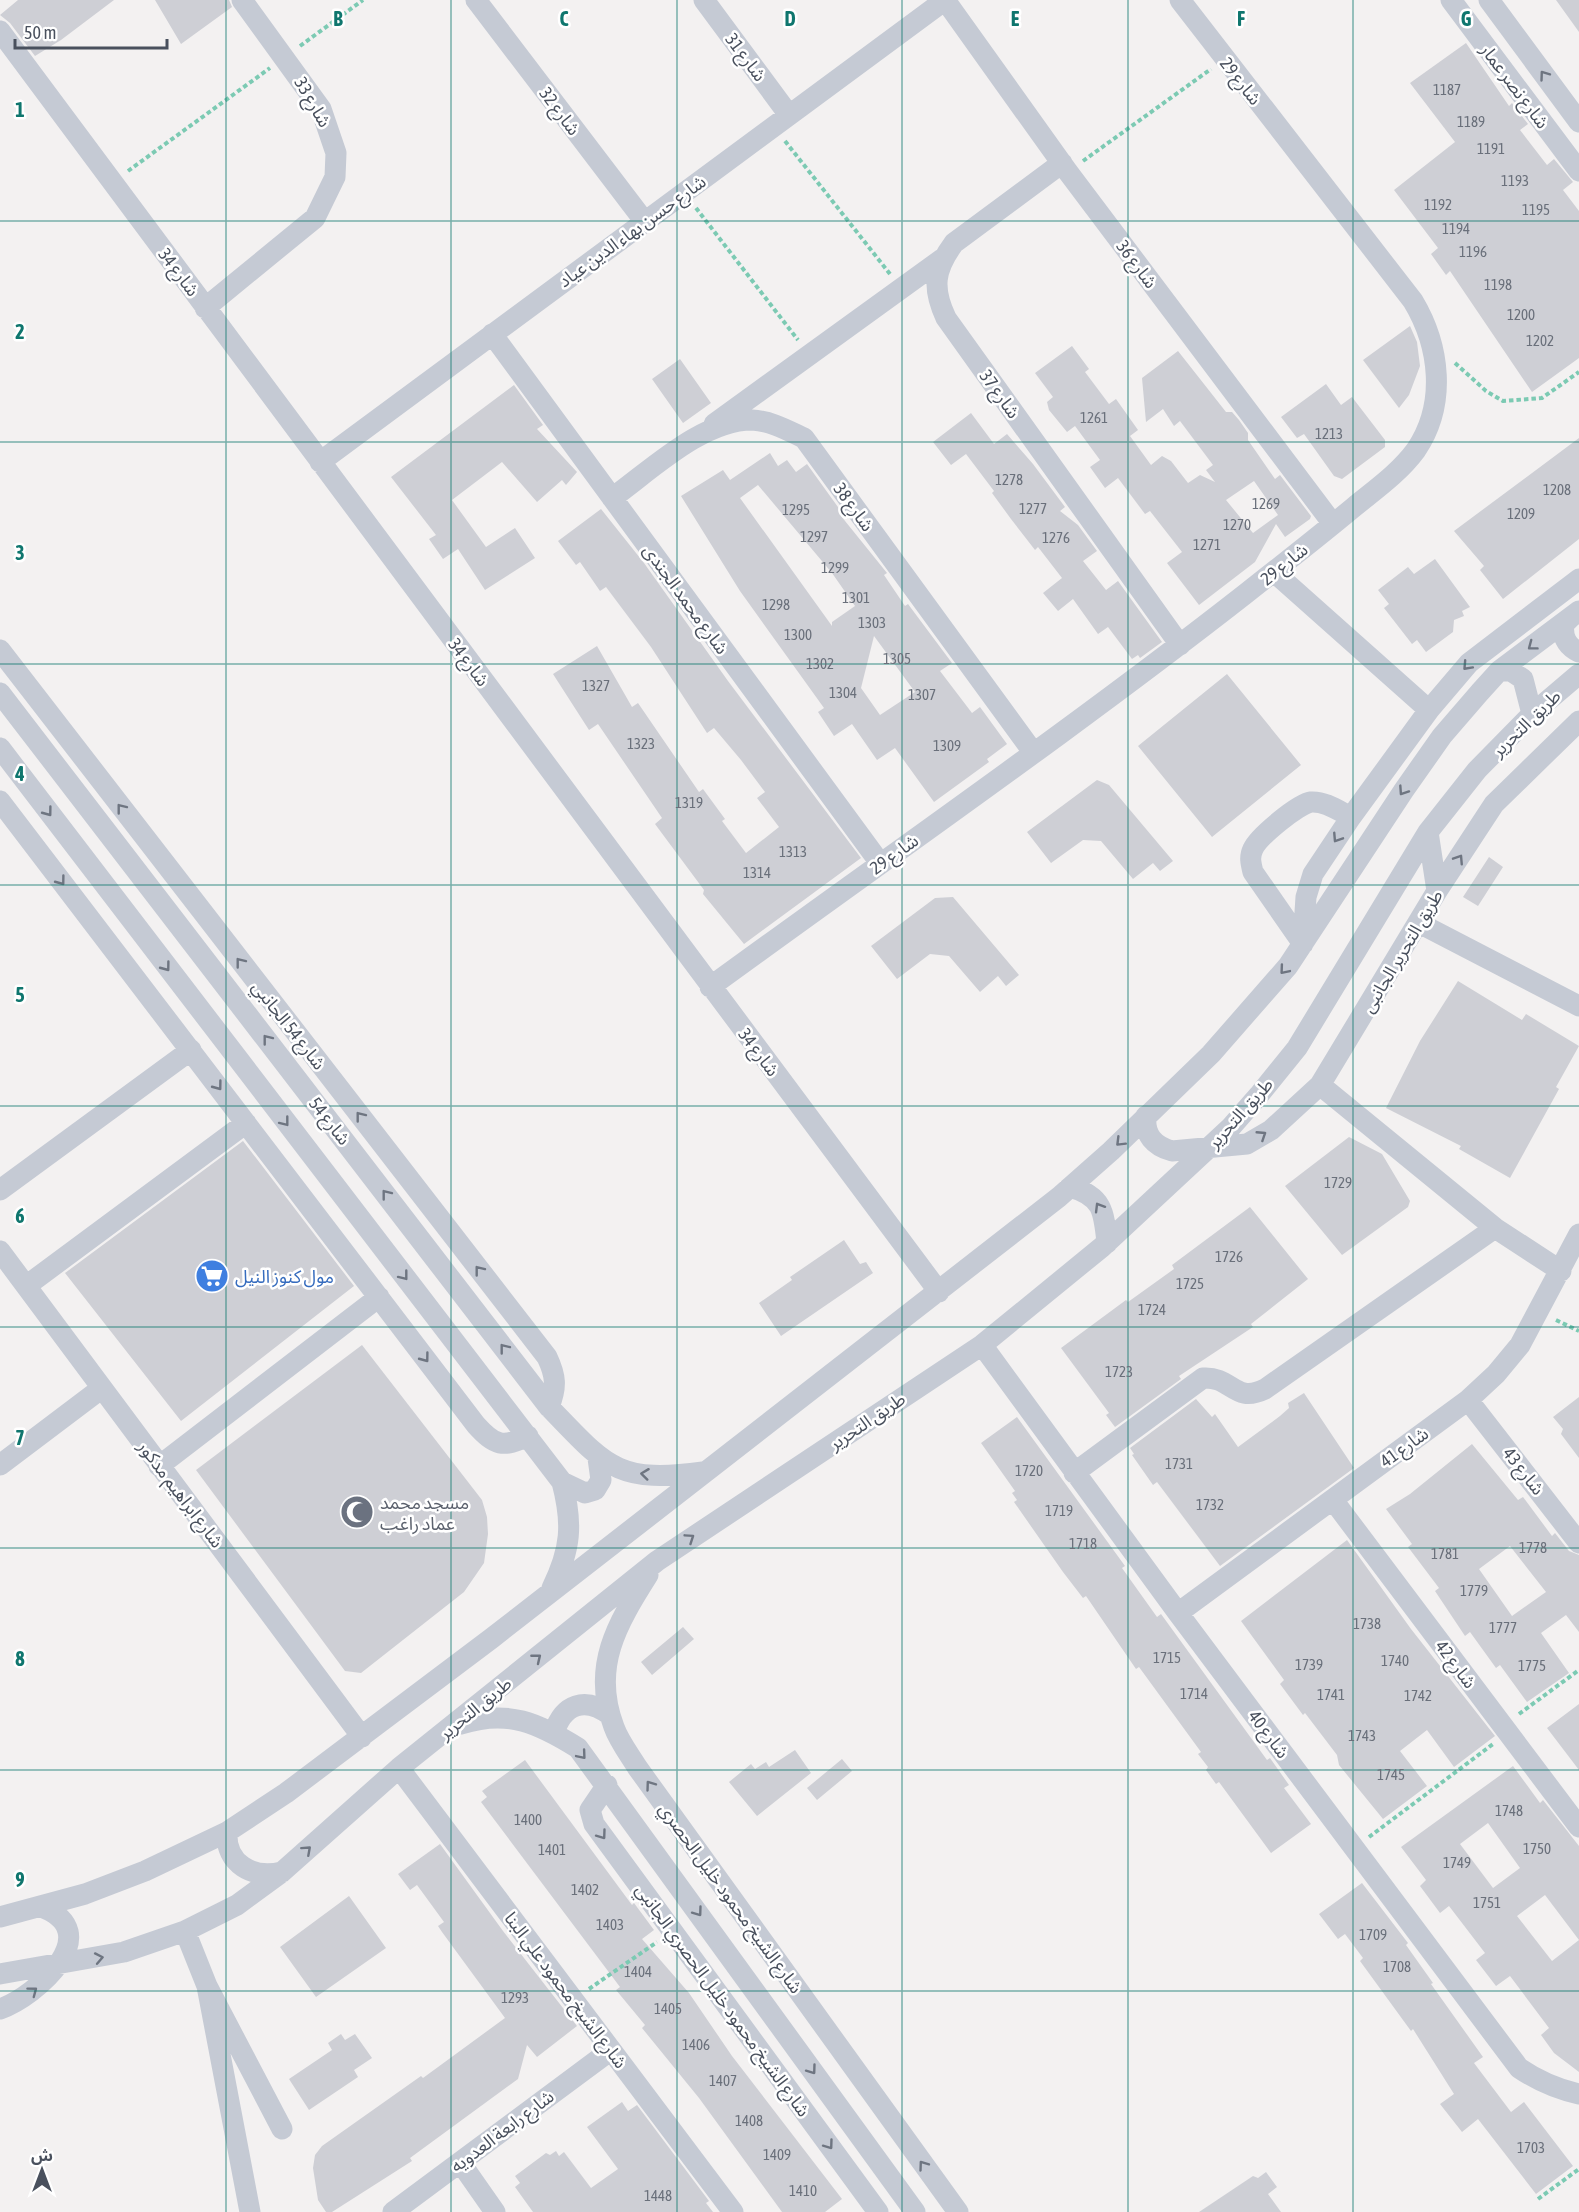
<svg xmlns="http://www.w3.org/2000/svg" width="1579" height="2212" font-family="'Asap Condensed','Noto Sans Arabic',sans-serif">
	<style>
		.building { fill: #cecfd5; fill-rule: evenodd }
		.lines { fill: none; stroke-linecap: round; stroke-linejoin: round }
		.path { stroke: #7ccab3; stroke-width: 4; stroke-dasharray: 4.5 3; stroke-linecap: butt }
		.minor { stroke: #c5cad4; stroke-width: 21 }
		.oneway { stroke: #6e7581 }
		.grid { fill: none; stroke: #0f766e; stroke-width: 1.5; stroke-opacity: 0.55 }
		.labels { text-anchor: middle; dominant-baseline: central; stroke-width: 5; stroke-linejoin: round; paint-order: stroke }
		.number-label { font-size: 15px; fill: #6a707b }
		.street-label { font-size: 18px; fill: #49505d; stroke: #fff }
		.shop-label { font-size: 18px; fill: #366cbe; stroke: #fff; text-anchor: start }
		.worship-label { font-size: 18px; fill: #5b616d; stroke: #fff; text-anchor: start }
		.grid-label { font-size: 20px; text-anchor: middle; font-weight: bold; fill: #0f766e; stroke: #fff; stroke-width: 5; stroke-linejoin: round; paint-order: stroke }
	</style>
	<rect width="100%" height="100%" fill="#f3f1f1"/>
	<path class="building" d="M18,0H114L61,40L35,56L10,23L0,15Z
		M155,0H229L232,7L181,44Z
		M1556,0H1579V32Z
		M1466,43L1509,106L1512,103L1528,124L1520,130L1547,165L1554,159L1573,182L1563,190L1579,211V358L1532,392L1450,271L1446,275L1431,254L1438,248L1394,190L1455,142L1410,83Z
		M1410,326L1417,342L1420,366L1409,395L1399,408L1363,360Z
		M1072,346L1089,369L1085,372L1109,404L1116,399L1138,430L1130,436L1151,465L1162,456L1171,461L1188,483L1200,475L1215,482L1206,470L1213,465L1180,421L1174,426L1163,409L1146,422L1142,378L1178,351L1226,412H1232L1239,420L1248,433V440L1275,479L1280,475L1311,516L1310,519L1285,537L1276,524L1255,562L1199,605L1167,563L1182,552L1150,511L1145,514L1118,478L1105,488L1090,467L1100,460L1075,426L1067,432L1049,410L1047,402L1053,397L1035,373ZM1254,481L1278,515L1253,533L1226,500Z
		M680,359L711,403L683,423L652,379Z
		M1326,384L1341,405L1352,397L1385,440V447L1342,479L1334,476L1304,434L1297,438L1281,417Z
		M514,385L543,425L537,429L577,472L566,485L562,480L537,502L502,462L452,500L486,547L515,528L535,558L485,590L458,549L443,559L429,539L436,535L391,477Z
		M971,413L994,444L1007,434L1033,464L1065,507L1060,511L1078,525L1097,551L1083,561L1106,590L1118,581L1162,642L1140,658L1138,655L1132,659L1108,627L1098,634L1073,599L1058,611L1043,593L1062,578L1038,547L1035,550L1011,519L992,493L994,491L966,454L951,465L933,442Z
		M1579,438V539L1503,599L1480,570L1484,566L1454,531Z
		M770,453L778,466L787,460L796,472L807,464L843,514L841,516L887,573L884,575L905,606L908,604L952,663L940,671L972,713L980,707L1007,744L987,759L989,762L934,802L895,748L877,760L852,724L834,736L818,712L824,708L740,591L681,496L723,470L730,480ZM758,485L832,573L855,606L832,622V626L740,498ZM874,636L915,692L880,715L861,688Z
		M601,509L644,563L728,681L861,858L744,944L703,894L704,890L655,824L662,818L598,724L589,730L553,674L597,646L632,707L638,703L699,792L703,789L725,819L722,821L746,853L779,827L757,798L765,792L741,760L714,728L707,733L651,647L606,587L600,591L580,562L576,565L558,541Z
		M1435,559L1470,607L1462,611L1464,616L1454,620L1453,632L1426,652L1417,640L1412,644L1384,608L1389,604L1378,590L1408,567L1414,574Z
		M1227,674L1301,765L1212,837L1138,746Z
		M1097,780L1109,785L1173,861L1160,871L1153,863L1133,879L1101,841L1083,840L1051,863L1027,832Z
		M1489,857L1503,867L1478,906L1463,897Z
		M953,897L1019,975L1006,986L998,976L980,992L949,956L930,954L897,979L871,946L935,898Z
		M1458,981L1522,1020L1526,1014L1579,1046L1556,1087L1559,1089L1510,1178L1459,1149L1461,1146L1386,1108L1420,1041Z
		M1349,1137L1382,1154L1410,1201L1408,1207L1342,1255L1285,1186Z
		M243,1141L354,1286L181,1421L65,1273Z
		M1250,1207L1308,1279L1251,1324L1253,1327L1179,1376L1181,1379L1115,1427L1106,1415L1109,1413L1061,1348L1126,1300L1128,1302L1174,1269L1172,1265Z
		M844,1240L860,1264L866,1262L873,1273L781,1336L759,1303L792,1280L790,1277Z
		M362,1345L482,1500L487,1517L488,1534L484,1563L464,1592L361,1673L345,1671L196,1470Z
		M1304,1393L1354,1468L1220,1566L1157,1482L1153,1485L1132,1455L1134,1454L1130,1448L1196,1399L1212,1417L1215,1414L1238,1447L1280,1416L1289,1408L1288,1403Z
		M1579,1397V1458L1561,1434L1563,1429L1553,1417Z
		M1017,1417L1125,1566L1122,1568L1157,1617L1161,1614L1267,1760L1270,1758L1289,1785L1284,1788L1311,1824L1271,1853L1219,1782L1216,1784L1206,1770L1208,1767L1198,1754L1201,1752L1139,1667L1136,1669L1086,1596L1083,1598L1063,1572L1014,1502L1017,1500L1012,1493L1015,1491L981,1443Z
		M1472,1444L1518,1500L1523,1497L1552,1536L1555,1533L1569,1551L1579,1555V1632L1566,1615L1541,1633L1569,1673L1527,1702L1500,1665L1496,1668L1470,1632L1465,1636L1435,1591L1439,1588L1408,1547L1412,1544L1386,1509L1410,1494ZM1510,1546L1546,1592L1512,1616L1479,1569Z
		M1347,1540L1411,1629L1495,1736L1454,1767L1427,1730L1400,1751L1427,1786L1383,1819L1339,1765L1337,1755L1305,1713L1303,1715L1280,1684L1284,1680L1241,1621Z
		M683,1627L694,1639L652,1675L641,1662Z
		M1579,1704V1770L1547,1728Z
		M795,1750L811,1773L757,1816L729,1782L751,1764L755,1769L766,1762L769,1767Z
		M842,1759L852,1771L817,1800L807,1788Z
		M525,1760L632,1905L634,1903L654,1930L642,1939L689,1993L732,2056L842,2199L825,2212H782L699,2098L642,2028L645,2025L616,1990L620,1987L481,1802L487,1797L482,1791Z
		M1513,1766L1540,1803L1543,1800L1579,1846V1940L1545,1895L1517,1916L1552,1961L1579,1940V2072L1554,2053L1541,2035L1549,2028L1510,1976L1496,1986L1476,1960L1485,1953L1449,1906L1440,1913L1420,1886L1426,1880L1401,1847ZM1488,1823L1520,1868L1493,1888L1460,1844Z
		M440,1844L503,1931L577,2026L537,2057L527,2045L518,2079L410,2158L412,2161L332,2212H326L318,2200L313,2168L315,2155L322,2146L421,2076L423,2078L505,2018L442,1932L438,1926L444,1922L417,1885L410,1890L398,1874Z
		M1362,1883L1408,1943L1406,1945L1433,1983L1431,1984L1483,2057L1474,2063L1511,2112L1524,2102L1573,2166L1536,2194L1478,2119L1462,2132L1440,2104L1454,2094L1413,2029L1411,2031L1360,1961L1363,1958L1345,1934L1338,1939L1319,1914Z
		M349,1896L386,1948L316,1997L280,1947Z
		M341,2034L345,2040L355,2034L372,2058L354,2070L358,2077L309,2110L289,2079L332,2050L328,2043Z
		M622,2102L628,2111L637,2105L709,2201L706,2203L713,2212H533L515,2187L520,2183L515,2176L546,2153L550,2155L556,2151L559,2156L564,2152L591,2188L618,2169L587,2127Z
		M1266,2172L1277,2187L1268,2194L1281,2212H1199L1253,2176L1258,2178Z"/>
	<g class="lines">
		<path class="path" d="M300,46L363,0
			M785,141L890,274
			M1083,161L1211,69
			M128,171L270,68
			M696,208L798,340
			M1455,363L1486,391L1503,401L1542,398L1579,372
			M1556,1320L1579,1331
			M1519,1714L1579,1670
			M1369,1837L1493,1744
			M589,1989L657,1942
			M1538,2199L1579,2169"/>
		<path class="minor" d="M476,0L645,222
			M704,0L789,115
			M945,0L1068,172L1333,524
			M1451,0L1579,171
			M1489,0L1579,122
			M0,31L939,1292
			M1062,163L954,243C934,270 932,288 946,318L1180,645
			M205,308L315,218L335,177L336,153L321,109L242,0
			M492,334L880,863
			M714,424L942,259
			M320,462L945,0
			M612,498C650,471 702,420 752,420C771,421 787,430 804,438L1033,752
			M1274,572L1429,710
			M1570,618L1564,624C1562,637 1567,646 1579,652
			M0,650L547,1357C556,1376 557,1387 549,1407
			M1499,671H1511L1523,679L1532,714
			M0,693L549,1407C606,1466 616,1484 703,1472
			M0,748L562,1482C573,1524 571,1549 552,1588
			M0,801L476,1425C495,1446 503,1448 528,1436
			M1428,832L1437,891
			M1419,923L1579,1006
			M1303,942L1306,897L1313,874L1351,817L1429,710L1469,663L1579,579
			M1303,944L1253,872C1251,864 1249,857 1253,849C1258,837 1298,804 1311,802C1325,801 1339,811 1351,817
			M710,987C888,857 1070,731 1244,595C1281,566 1318,537 1354,507C1376,489 1399,473 1416,450C1447,404 1440,346 1413,301L1180,0
			M1320,1085L1495,1228L1561,1271
			M1146,1116C1144,1135 1154,1146 1172,1151L1247,1144L1271,1130L1320,1085L1437,891L1494,804L1579,721
			M1070,1187C1103,1196 1104,1212 1107,1243
			M0,1190L191,1050
			M0,1251L362,1737
			M26,1286L246,1123
			M982,1345L1178,1613L1519,2068C1538,2081 1556,2089 1579,2094
			M1468,1400L1579,1543
			M0,1465L102,1388
			M159,1466L379,1297
			M1074,1473L1203,1378C1232,1376 1234,1404 1265,1389L1495,1228
			M562,1482L585,1493L595,1490L601,1480L598,1458
			M1333,1500L1579,1827
			M648,1575C617,1624 591,1667 614,1727C619,1741 629,1754 637,1767L958,2212
			M1178,1613L1468,1400L1496,1374L1520,1345L1579,1234
			M461,1724C508,1709 538,1723 578,1748L915,2212
			M554,1733C563,1704 585,1696 610,1715
			M399,1768L733,2212
			M607,1785L590,1810L594,1824L878,2212
			M227,1832C225,1864 253,1879 282,1872
			M0,1917L85,1894L145,1871L227,1832L286,1793L492,1638L1059,1197L1111,1151L1211,1054L1288,966L1404,790L1442,736L1480,692L1499,671L1579,611
			M185,1931L207,1986L282,2129
			M0,1974L124,1952L185,1931L237,1905L282,1872L399,1768L657,1561L982,1345L1102,1247L1231,1127L1259,1095L1297,1048L1428,832L1477,770L1532,714L1579,674
			M207,1986L250,2212
			M0,2009C37,1996 108,1932 41,1907
			M460,2162L495,2212
			M393,2212L611,2050"/>
	</g>
	<defs><path id="oneway-chevron" d="M-2-3.5L2.5 0L-2 3.5" fill="none" stroke-width="1.6" stroke-linecap="round" stroke-linejoin="round" transform="scale(1.5)"/></defs>
	<g class="oneway">
		<use href="#oneway-chevron" transform="translate(1544 75) rotate(-126)"/>
		<use href="#oneway-chevron" transform="translate(1532 646) rotate(143)"/>
		<use href="#oneway-chevron" transform="translate(1467 666) rotate(133)"/>
		<use href="#oneway-chevron" transform="translate(1403 791) rotate(124)"/>
		<use href="#oneway-chevron" transform="translate(121 808) rotate(-128)"/>
		<use href="#oneway-chevron" transform="translate(48 812) rotate(53)"/>
		<use href="#oneway-chevron" transform="translate(1337 838) rotate(123)"/>
		<use href="#oneway-chevron" transform="translate(1459 859) rotate(-57)"/>
		<use href="#oneway-chevron" transform="translate(61 881) rotate(53)"/>
		<use href="#oneway-chevron" transform="translate(240 962) rotate(-128)"/>
		<use href="#oneway-chevron" transform="translate(166 967) rotate(53)"/>
		<use href="#oneway-chevron" transform="translate(1284 970) rotate(130)"/>
		<use href="#oneway-chevron" transform="translate(267 1039) rotate(-128)"/>
		<use href="#oneway-chevron" transform="translate(218 1086) rotate(53)"/>
		<use href="#oneway-chevron" transform="translate(360 1116) rotate(-128)"/>
		<use href="#oneway-chevron" transform="translate(285 1122) rotate(52)"/>
		<use href="#oneway-chevron" transform="translate(1262 1135) rotate(-33)"/>
		<use href="#oneway-chevron" transform="translate(1120 1142) rotate(135)"/>
		<use href="#oneway-chevron" transform="translate(386 1194) rotate(-128)"/>
		<use href="#oneway-chevron" transform="translate(1099 1207) rotate(-121)"/>
		<use href="#oneway-chevron" transform="translate(479 1270) rotate(-128)"/>
		<use href="#oneway-chevron" transform="translate(404 1276) rotate(52)"/>
		<use href="#oneway-chevron" transform="translate(504 1348) rotate(-128)"/>
		<use href="#oneway-chevron" transform="translate(425 1358) rotate(53)"/>
		<use href="#oneway-chevron" transform="translate(645 1474) rotate(-173)"/>
		<use href="#oneway-chevron" transform="translate(690 1538) rotate(-34)"/>
		<use href="#oneway-chevron" transform="translate(537 1658) rotate(-39)"/>
		<use href="#oneway-chevron" transform="translate(582 1755) rotate(50)"/>
		<use href="#oneway-chevron" transform="translate(650 1785) rotate(-126)"/>
		<use href="#oneway-chevron" transform="translate(602 1835) rotate(54)"/>
		<use href="#oneway-chevron" transform="translate(307 1850) rotate(-42)"/>
		<use href="#oneway-chevron" transform="translate(698 1912) rotate(54)"/>
		<use href="#oneway-chevron" transform="translate(99 1958) rotate(-11)"/>
		<use href="#oneway-chevron" transform="translate(33 1991) rotate(-37)"/>
		<use href="#oneway-chevron" transform="translate(812 2070) rotate(54)"/>
		<use href="#oneway-chevron" transform="translate(829 2145) rotate(54)"/>
		<use href="#oneway-chevron" transform="translate(923 2165) rotate(-126)"/>
	</g>
	<path class="grid" d="M226,0V2212M451,0V2212M677,0V2212M902,0V2212M1128,0V2212M1353,0V2212M0,221H1579M0,442H1579M0,664H1579M0,885H1579M0,1106H1579M0,1327H1579M0,1548H1579M0,1770H1579M0,1991H1579"/>
	<defs>
		<symbol id="supermarket-disc" viewBox="-11 -11 22 22"><circle r="9.5" fill="#3f7fe0" stroke="#fff"/><path d="M-6-5.5h2.5l.6 2H6L4.5 2H-2.5L-4.4-4H-6ZM-1.5 3.2a1.3 1.3 0 1 0 .1 0ZM3 3.2a1.3 1.3 0 1 0 .1 0Z" fill="#fff"/></symbol>
		<symbol id="mosque-disc" viewBox="-11 -11 22 22"><circle r="9.5" fill="#6b7280" stroke="#fff"/><path d="M3.5-4.9A6 6 0 1 0 3.5 4.9A5 5 0 1 1 3.5-4.9Z" fill="#fff"/></symbol>
	</defs>
	<g fill-rule="evenodd">
		<use href="#supermarket-disc" x="193" y="1257" width="38" height="38"/>
		<use href="#mosque-disc" x="338" y="1493" width="38" height="38"/>
	</g>
	<g class="labels">
		<g class="number-label">
			<text x="1447" y="89">1187</text>
			<text x="1471" y="121">1189</text>
			<text x="1491" y="148">1191</text>
			<text x="1515" y="180">1193</text>
			<text x="1438" y="204">1192</text>
			<text x="1536" y="209">1195</text>
			<text x="1456" y="228">1194</text>
			<text x="1473" y="251">1196</text>
			<text x="1498" y="284">1198</text>
			<text x="1521" y="314">1200</text>
			<text x="1540" y="340">1202</text>
			<text x="1094" y="417">1261</text>
			<text x="1329" y="433">1213</text>
			<text x="1009" y="479">1278</text>
			<text x="1557" y="489">1208</text>
			<text x="1266" y="503">1269</text>
			<text x="1033" y="508">1277</text>
			<text x="796" y="509">1295</text>
			<text x="1521" y="513">1209</text>
			<text x="1237" y="524">1270</text>
			<text x="814" y="536">1297</text>
			<text x="1056" y="537">1276</text>
			<text x="1207" y="544">1271</text>
			<text x="835" y="567">1299</text>
			<text x="856" y="597">1301</text>
			<text x="776" y="604">1298</text>
			<text x="872" y="622">1303</text>
			<text x="798" y="634">1300</text>
			<text x="897" y="658">1305</text>
			<text x="820" y="663">1302</text>
			<text x="596" y="685">1327</text>
			<text x="843" y="692">1304</text>
			<text x="922" y="694">1307</text>
			<text x="641" y="743">1323</text>
			<text x="947" y="745">1309</text>
			<text x="689" y="802">1319</text>
			<text x="793" y="851">1313</text>
			<text x="757" y="872">1314</text>
			<text x="1338" y="1182">1729</text>
			<text x="1229" y="1256">1726</text>
			<text x="1190" y="1283">1725</text>
			<text x="1152" y="1309">1724</text>
			<text x="1119" y="1371">1723</text>
			<text x="1179" y="1463">1731</text>
			<text x="1029" y="1470">1720</text>
			<text x="1210" y="1504">1732</text>
			<text x="1059" y="1510">1719</text>
			<text x="1083" y="1543">1718</text>
			<text x="1533" y="1547">1778</text>
			<text x="1445" y="1553">1781</text>
			<text x="1474" y="1590">1779</text>
			<text x="1367" y="1623">1738</text>
			<text x="1503" y="1627">1777</text>
			<text x="1167" y="1657">1715</text>
			<text x="1395" y="1660">1740</text>
			<text x="1309" y="1664">1739</text>
			<text x="1532" y="1665">1775</text>
			<text x="1194" y="1693">1714</text>
			<text x="1331" y="1694">1741</text>
			<text x="1418" y="1695">1742</text>
			<text x="1362" y="1735">1743</text>
			<text x="1391" y="1774">1745</text>
			<text x="1509" y="1810">1748</text>
			<text x="528" y="1819">1400</text>
			<text x="1537" y="1848">1750</text>
			<text x="552" y="1849">1401</text>
			<text x="1457" y="1862">1749</text>
			<text x="585" y="1889">1402</text>
			<text x="1487" y="1902">1751</text>
			<text x="610" y="1924">1403</text>
			<text x="1373" y="1934">1709</text>
			<text x="1397" y="1966">1708</text>
			<text x="638" y="1971">1404</text>
			<text x="515" y="1997">1293</text>
			<text x="668" y="2008">1405</text>
			<text x="696" y="2044">1406</text>
			<text x="723" y="2080">1407</text>
			<text x="749" y="2120">1408</text>
			<text x="1531" y="2147">1703</text>
			<text x="777" y="2154">1409</text>
			<text x="803" y="2190">1410</text>
			<text x="658" y="2195">1448</text>
		</g>
		<g class="street-label">
			<text transform="translate(746 57) rotate(53)">شارع 31</text>
			<text transform="translate(1241 81) rotate(52)">شارع 29</text>
			<text transform="translate(1515 86) rotate(53)">شارع نصر عمار</text>
			<text transform="translate(313 102) rotate(60)">شارع 33</text>
			<text transform="translate(560 111) rotate(53)">شارع 32</text>
			<text transform="translate(632 231) rotate(-36)">شارع حسن بهاء الدين عياد</text>
			<text transform="translate(1137 264) rotate(53)">شارع 36</text>
			<text transform="translate(179 272) rotate(53)">شارع 34</text>
			<text transform="translate(1000 394) rotate(54)">شارع 37</text>
			<text transform="translate(854 507) rotate(54)">شارع 38</text>
			<text transform="translate(1284 564) rotate(-39)">شارع 29</text>
			<text transform="translate(686 599) rotate(54)">شارع محمد الجندى</text>
			<text transform="translate(469 662) rotate(53)">شارع 34</text>
			<text transform="translate(1526 723) rotate(-44)">طريق التحرير</text>
			<text transform="translate(894 854) rotate(-36)">شارع 29</text>
			<text transform="translate(1402 951) rotate(-59)">طريق التحرير الجانبى</text>
			<text transform="translate(289 1025) rotate(52)">شارع 54 الجانبي</text>
			<text transform="translate(759 1052) rotate(53)">شارع 34</text>
			<text transform="translate(1240 1113) rotate(-48)">طريق التحرير</text>
			<text transform="translate(330 1121) rotate(52)">شارع 54</text>
			<text transform="translate(867 1421) rotate(-34)">طريق التحرير</text>
			<text transform="translate(1404 1447) rotate(-36)">شارع 41</text>
			<text transform="translate(1524 1471) rotate(52)">شارع 43</text>
			<text transform="translate(181 1494) rotate(53)">شارع ابراهيم مدكور</text>
			<text transform="translate(1456 1664) rotate(53)">شارع 42</text>
			<text transform="translate(475 1708) rotate(-39)">طريق التحرير</text>
			<text transform="translate(1269 1734) rotate(53)">شارع 40</text>
			<text transform="translate(731 1898) rotate(54)">شارع الشيخ محمود خليل الحصري</text>
			<text transform="translate(566 1990) rotate(53)">شارع الشيخ محمود علي البنا</text>
			<text transform="translate(723 2000) rotate(54)">شارع الشيخ محمود خليل الحصري الجانبي</text>
			<text transform="translate(502 2131) rotate(-37)">شارع رابعة العدويه</text>
		</g>
		<g class="shop-label">
			<text x="235" y="1276">مول كنوز النيل</text>
		</g>
		<g class="worship-label">
			<text x="380" y="1502">مسجد محمد<tspan x="380" dy="21">عماد راغب</tspan></text>
		</g>
	</g>
	<g class="grid-label">
		<text x="338" y="26">B</text>
		<text x="564" y="26">C</text>
		<text x="790" y="26">D</text>
		<text x="1015" y="26">E</text>
		<text x="1241" y="26">F</text>
		<text x="1466" y="26">G</text>
		<text x="20" y="117">1</text>
		<text x="20" y="339">2</text>
		<text x="20" y="560">3</text>
		<text x="20" y="781">4</text>
		<text x="20" y="1002">5</text>
		<text x="20" y="1223">6</text>
		<text x="20" y="1445">7</text>
		<text x="20" y="1666">8</text>
		<text x="20" y="1887">9</text>
	</g>
	<g transform="translate(42 2170)" stroke="#ffffff" stroke-width="4.5" paint-order="stroke">
	<path d="M0-4.5L10 22L0 15L-10 22Z" fill="#49505d"/>
	<text y="-9" font-size="16" font-weight="bold" text-anchor="middle" fill="#49505d">ش</text>
	</g>
	<path d="M15 39v9h152v-9" fill="none" stroke="#49505d" stroke-width="3"/>
	<text x="24" y="39" font-size="18" fill="#49505d" stroke="#ffffff" stroke-width="4.5" paint-order="stroke">50 m</text>
</svg>
